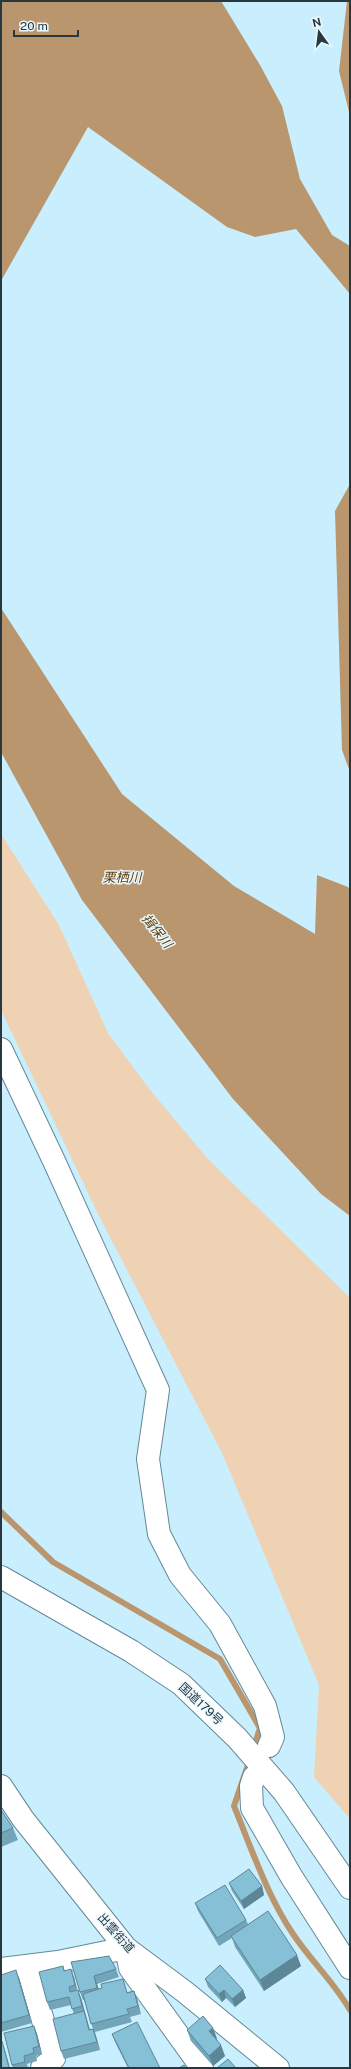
<svg xmlns="http://www.w3.org/2000/svg" width="351" height="2069" font-family="'Public Sans','Noto Sans JP',sans-serif">
	<style>
		.green { fill: #efd2b3 }
		.water { fill: #ba966f }
		.lines { fill: none; stroke-linecap: round; stroke-linejoin: round }
		.stream { stroke: #ba966f; stroke-width: 6 }
		.minor-casing { stroke: #658896; stroke-width: 24 }
		.tertiary-casing { stroke: #658896; stroke-width: 24 }
		.trunk-casing { stroke: #658896; stroke-width: 24 }
		.minor { stroke: #fff; stroke-width: 22 }
		.tertiary { stroke: #fff; stroke-width: 22 }
		.trunk { stroke: #fff; stroke-width: 22 }
		.wall { fill: #72a5b9 }
		.shaded-wall { fill: #5d8696 }
		.building { fill: #85c0d7; stroke: #5d8696 }
		.labels { text-anchor: middle; dominant-baseline: central; stroke-width: 3; stroke-linejoin: round; paint-order: stroke }
		.street-label { font-size: 12px; fill: #29383e; stroke: #e9f8fe }
		.water-label { font-size: 13px; font-style: italic; fill: #5f3b08; stroke: #e9f8fe }
	</style>
	<rect width="100%" height="100%" fill="#c9effe"/>
	<path class="green" d="M1,834L59,925L108,1033L150,1090L208,1159L350,1298V1819L314,1777L319,1685L222,1453L98,1214L1,1010Z"/>
	<path class="water" d="M1,1H221L260,65L282,106L300,179L332,235L350,246V294L296,229L255,237L227,227L88,127L1,281Z
		M347,1H350V116L339,71Z
		M350,484V772L342,750L335,511Z
		M1,608L122,794L234,886L315,934L317,875L348,887L350,890V1216L321,1194L233,1099L82,900L1,752Z"/>
	<g class="lines">
		<path class="stream" d="M1,1512L53,1562L220,1659L260,1728L253,1750
			M250,1759L234,1806C252,1850 267,1895 293,1934C311,1961 334,1982 350,2010"/>
		<defs>
			<path id="minor" d="M1,1049L54,1161L158,1390L148,1459L159,1534L180,1575L220,1624L265,1706L273,1737L269,1746
				M254,1777L251,1786L252,1808L291,1876L350,1968
				M27,1966L54,2058L42,2068
				M1,1969L58,1962L126,1948L130,1968L202,2068"/>
			<path id="tertiary" d="M1,1786L23,1819L126,1948L185,1992L278,2068"/>
			<path id="trunk" d="M1,1577L131,1651L181,1684L237,1738L284,1792L350,1888"/>
		</defs>
		<use href="#minor" class="minor-casing"/>
		<use href="#tertiary" class="tertiary-casing"/>
		<use href="#trunk" class="trunk-casing"/>
		<use href="#minor" class="minor"/>
		<use href="#tertiary" class="tertiary"/>
		<use href="#trunk" class="trunk"/>
	</g>
	<path class="wall" d="M1,1810L13,1828L18,1840L1,1847Z
		M229,1883L262,1886L264,1895L244,1909L232,1891Z
		M195,1903L246,1920L248,1924L301,1966L264,1991L235,1947L232,1938L219,1946L198,1911Z
		M71,1962L116,1969L119,1977L97,1984L99,1989L123,1979L127,1992L134,1991L141,2014L130,2017L132,2022L95,2032L100,2050L64,2059L61,2051L74,2014L71,2005L50,2010L47,2002L63,1966L65,1971L74,1977L77,1991L81,1998L90,2030L93,2029L84,2000H83L80,1992Z
		M1,1975L19,1978L32,2023L1,2032Z
		M205,1979L243,1990L246,1998L235,2007L226,1998L222,2002L208,1987Z
		M34,2026L37,2034L42,2054L36,2056L37,2061L27,2064L28,2068H13L12,2065Z
		M213,2028L217,2039H216L225,2056L213,2066L191,2041L187,2030Z
		M112,2034L160,2068H128L115,2042Z"/>
	<path class="shaded-wall" d="M262,1886L264,1895L244,1909L241,1901Z
		M297,1955L301,1966L264,1991L260,1980Z
		M71,1969L74,1977L78,1993L75,1985Z
		M16,1970L19,1978L32,2023L29,2015Z
		M94,1976L97,1984L100,1996L97,1988Z
		M78,1990L81,1998L92,2038L82,2006Z
		M224,1990L226,1998L222,2002L219,1994Z
		M243,1990L246,1998L235,2007L232,1999Z
		M134,1991L137,1999L141,2014L138,2006Z
		M34,2026L37,2034L42,2054L39,2046Z
		M213,2028L217,2039L213,2042L209,2031Z
		M93,2029L96,2037L100,2050L97,2042Z
		M2,2041L5,2050L10,2068H9Z
		M221,2045L225,2056L213,2066L209,2056Z"/>
	<path class="building" d="M1,1810L13,1828L1,1833Z
		M249,1869L262,1886L241,1901L229,1883Z
		M225,1885L246,1920L217,1938L195,1903Z
		M268,1911L297,1955L260,1980L231,1936Z
		M109,1956L116,1969L94,1976L97,1988L80,1992L71,1962Z
		M220,1965L243,1990L232,1999L224,1990L219,1994L205,1979Z
		M63,1966L64,1971L71,1969L75,1985L69,1987L70,1992L78,1990L82,2006L72,2009L69,1997L47,2002L39,1972Z
		M16,1970L29,2015L1,2023V1975Z
		M123,1979L127,1993L134,1991L138,2006L127,2009L129,2014L91,2024L83,1994L102,1988L101,1984Z
		M84,2011L89,2030L93,2029L97,2042L61,2051L53,2019Z
		M203,2016L213,2028L209,2031L221,2045L209,2056L187,2030Z
		M137,2022L160,2068H129L112,2034Z
		M34,2026L39,2046L33,2048L34,2053L24,2056L25,2062L12,2065L4,2033Z
		M2,2041L9,2068H1V2042Z
		M228,2059L236,2068H217Z
		M184,2065L186,2068H179Z"/>
	<g class="labels">
		<g class="street-label">
			<text transform="translate(201 1704) rotate(43)">国道179号</text>
			<text transform="translate(116 1933) rotate(48)">出雲街道</text>
		</g>
		<g class="water-label">
			<text x="122" y="877">栗栖川</text>
			<text transform="translate(157 931) rotate(51)">揖保川</text>
		</g>
	</g>
	<rect width="351" height="2069" fill="none" stroke="#29383e" stroke-width="4"/>
	<g transform="translate(319 32) rotate(346)" stroke="#e9f8fe" stroke-width="3" paint-order="stroke">
	<path d="M0-3L7 15L0 10L-7 15Z" fill="#29383e"/>
	<text y="-6" font-size="11" font-weight="bold" text-anchor="middle" fill="#29383e">N</text>
	</g>
	<path d="M14 30v6h64v-6" fill="none" stroke="#29383e" stroke-width="2"/>
	<text x="20" y="30" font-size="12" fill="#29383e" stroke="#e9f8fe" stroke-width="3" paint-order="stroke">20 m</text>
</svg>
